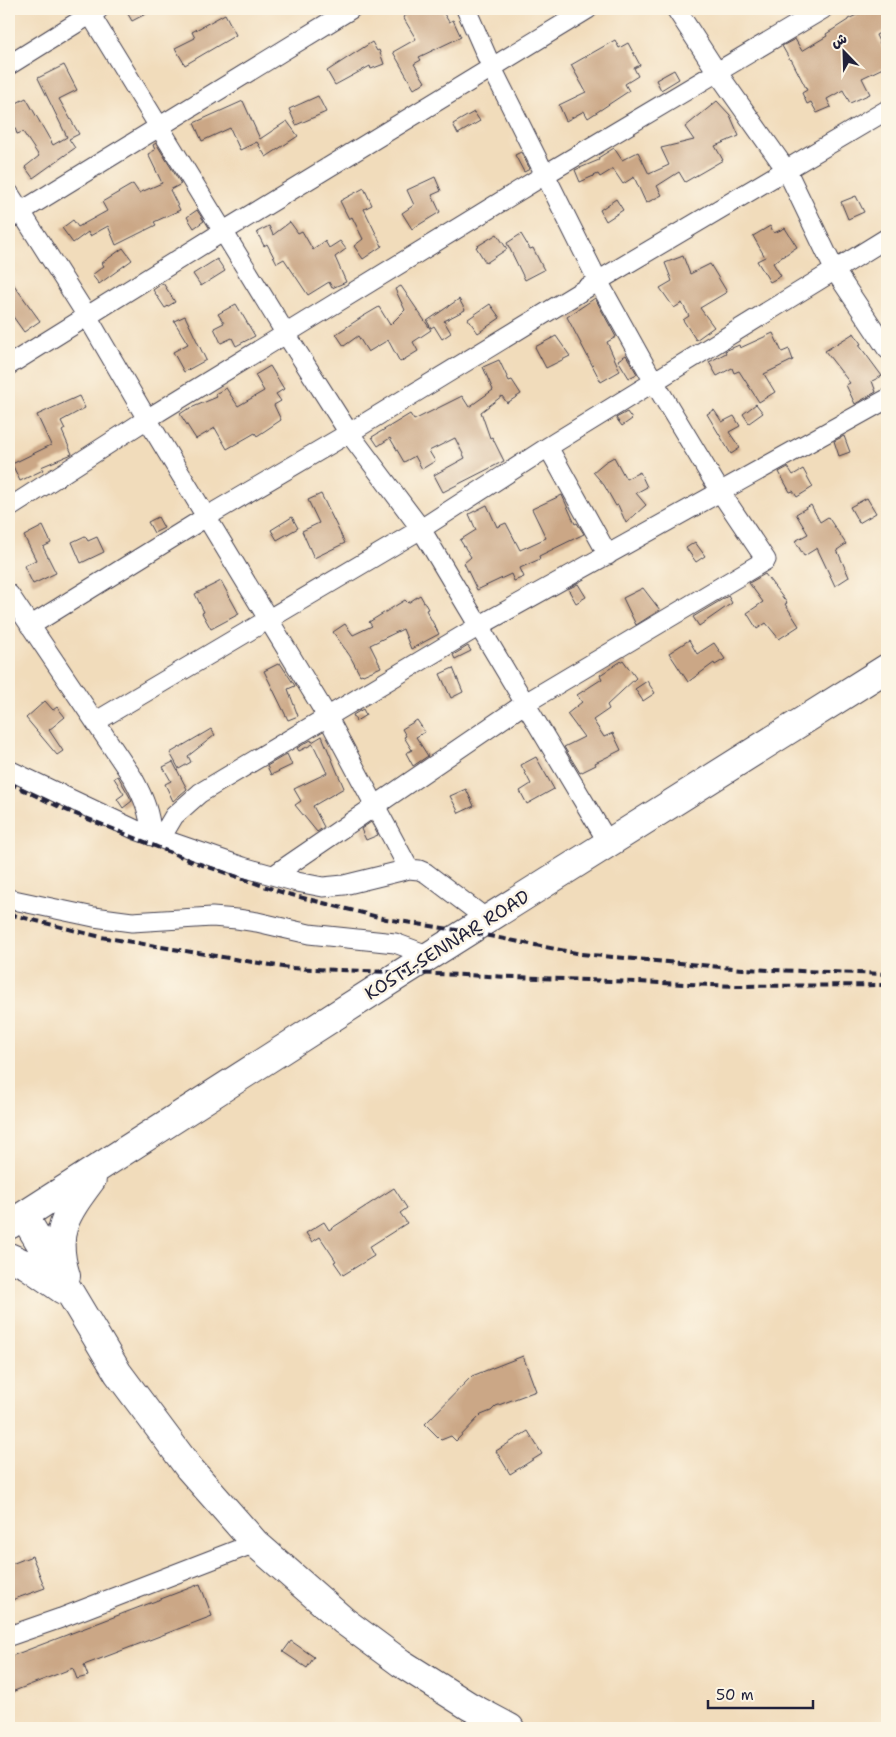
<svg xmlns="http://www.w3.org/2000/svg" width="896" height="1737" font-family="'Shantell Sans','Playpen Sans Arabic',sans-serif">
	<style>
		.building { fill: #cba786 }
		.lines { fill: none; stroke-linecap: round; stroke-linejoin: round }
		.minor-casing { stroke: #413e4e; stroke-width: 21 }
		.highway-casing { stroke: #413e4e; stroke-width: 30 }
		.minor { stroke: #fff; stroke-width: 19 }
		.highway { stroke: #fff; stroke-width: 28 }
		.rail { stroke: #22223b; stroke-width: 4; stroke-dasharray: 8 4; stroke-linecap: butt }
		.labels { text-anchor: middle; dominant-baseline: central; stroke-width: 5; stroke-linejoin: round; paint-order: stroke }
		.street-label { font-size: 18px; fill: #22223b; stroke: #fcf5e5 }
	</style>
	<rect width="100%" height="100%" fill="#fcf5e5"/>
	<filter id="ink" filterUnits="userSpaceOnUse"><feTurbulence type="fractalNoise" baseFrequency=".02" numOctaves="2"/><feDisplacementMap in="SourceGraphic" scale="10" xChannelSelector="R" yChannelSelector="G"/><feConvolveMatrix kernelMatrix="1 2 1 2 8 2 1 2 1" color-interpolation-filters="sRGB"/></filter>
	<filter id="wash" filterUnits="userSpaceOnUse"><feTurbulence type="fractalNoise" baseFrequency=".0096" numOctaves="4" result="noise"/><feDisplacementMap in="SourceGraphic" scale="20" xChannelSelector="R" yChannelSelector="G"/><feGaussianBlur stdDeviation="1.12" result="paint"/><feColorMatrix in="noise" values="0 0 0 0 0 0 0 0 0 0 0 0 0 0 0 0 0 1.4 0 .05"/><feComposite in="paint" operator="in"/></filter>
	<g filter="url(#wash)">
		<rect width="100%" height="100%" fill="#f1dcbb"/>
		<g id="blocks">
			<path class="building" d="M125,9H155L132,21Z
				M417,9H441L449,22L453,20L461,37L419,57L421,60L414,64L425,82L414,89L393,52L416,39L403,17Z
				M861,9H887V29L876,35L887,59V66L862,78L870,94L850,103L843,90L827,99L831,107L817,113L811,102L807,104L802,93L807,90L791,59L790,60L782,46L795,39L802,51L827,36L826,34L848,20V19L863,12Z
				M225,14L236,35L185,65L175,48L195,38L192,32Z
				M615,40L619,48L628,43L640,65L634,68L638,76L625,84L629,91L588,118L584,111L566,121L559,105L586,92L571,65Z
				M372,42L377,51L379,50L384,64L371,69L370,66L335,85L327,71Z
				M64,65L77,90L59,99L79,134L69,139L75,148L33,178L25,167L39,156L23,132L17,134L14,125L9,128V107L26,98L53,145L67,137L38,78Z
				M674,70L679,79L661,90L656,80Z
				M318,96L326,112L296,125L289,109Z
				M243,101L260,139L287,121L298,136L266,157L257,142L240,150L230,128L202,141L194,123Z
				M717,101L730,115L739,136L715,146L723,160L685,182L679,172L657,186L662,195L646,203L634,177L623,184L613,169L600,177L598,174L580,182L575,170L599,160L598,158L614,148L622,160L638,152L649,174L669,165L661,148L694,140L685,127Z
				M474,112L480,121L458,134L453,124Z
				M156,143L181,184L170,190L180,210L154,222L156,225L116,245L108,226L90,236L88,232L73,243L62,228L73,220L78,227L107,211L102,202L133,184L139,193L162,183L148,154L155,150L153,145Z
				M521,152L530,169L524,172L515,155Z
				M435,177L441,191L432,195L440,212L412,229L402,213L414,205L407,190Z
				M364,188L372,205L364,209L382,246L363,259L354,246L363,239L352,217L349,219L340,201Z
				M856,196L864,212L848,219L841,202Z
				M616,199L623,210L606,221L600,210Z
				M197,210L204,221L194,228L187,217Z
				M290,222L298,233L302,231L313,250L325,241L329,248L340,241L346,249L335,257L346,282L332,288L329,282L308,295L284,259L277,263L267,244L264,246L257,232L269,226L273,235Z
				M770,226L774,233L785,228L797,247L773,263L781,276L770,282L757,261L765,257L753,236Z
				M497,234L507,249L486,263L476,247Z
				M521,234L530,249L533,248L544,270L525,280L507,243Z
				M123,248L132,260L99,284L92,275L104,266L102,263Z
				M683,256L690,274L710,264L727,292L700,308L714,327L696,340L683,320L689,316L682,303L674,308L660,288L672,281L665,263Z
				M217,259L225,271L201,286L193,274Z
				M9,278L40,321L24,332L9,311Z
				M163,283L175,302L165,308L153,290Z
				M401,286L431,330L413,342L418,351L400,362L388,340L368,352L358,336L344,346L336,334L362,317L379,307L390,325L405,310L395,289Z
				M595,298L616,337L607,342L620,371L601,382L567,317Z
				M459,299L465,310L444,321L451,333L442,339L434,326L431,328L427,321Z
				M236,304L255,336L236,346L232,338L221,343L214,328L224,323L218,314Z
				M490,304L500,318L478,333L468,319Z
				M185,316L206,360L184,372L173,352L188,344L174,321Z
				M773,333L782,352L789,349L793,360L764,374L775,392L759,402L739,371L734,373L732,368L717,376L709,362L726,353L725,351L739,345L740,348Z
				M854,333L861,344L859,345L882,376L872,381L876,392L855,404L846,385L850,383L825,351Z
				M556,336L570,356L546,368L535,347Z
				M626,355L637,374L629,378L618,360Z
				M499,360L509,381L512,380L521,394L507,403L502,396L481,412L490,438L492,437L504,461L443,492L434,475L465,458L455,438L429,451L435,461L422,469L415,456L404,462L390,438L378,446L372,437L410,414L414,420L462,396L469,407L493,390L483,367Z
				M270,366L284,389L276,394L281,401L274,405L281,420L257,436L255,433L227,449L215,428L196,439L180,414L186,410L217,397L215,394L226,388L238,406L264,391L255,375Z
				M79,396L85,408L61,421L65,429L62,431L72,454L41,467L43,470L20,481L12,464L51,445L37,415Z
				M756,404L763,413L749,423L743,414Z
				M714,410L722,422L734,416L740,426L729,432L740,448L731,454L707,414Z
				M627,412L632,419L622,426L616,418Z
				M844,436L850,452L839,456L834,441Z
				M614,457L626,479L640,472L647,487L636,493L646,505L626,523L618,505L616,506L604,485L593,472L605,462Z
				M788,467L793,475L803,469L813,487L797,497L793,491L790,492L779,472Z
				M321,494L345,543L314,558L302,531L319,523L308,500Z
				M562,495L575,524L577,523L584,534L539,556L540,559L520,568L524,577L514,581L511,574L477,590L464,563L471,557L460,540L476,530L469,514L487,505L497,527L506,523L520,550L546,538L532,509Z
				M867,498L876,513L859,523L850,507Z
				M811,505L820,522L828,517L846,544L837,550L849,577L835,586L817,548L804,556L795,541L808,534L796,514Z
				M158,517L164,528L154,533L148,522Z
				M292,517L298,528L277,540L271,530Z
				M43,526L51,543L43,547L56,573L33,584L24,566L36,560L24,536Z
				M85,536L88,541L97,537L104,552L81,563L72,542Z
				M695,542L705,556L696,562L686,548Z
				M765,574L787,603L785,604L799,626L779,639L766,623L757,629L747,613L763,602L749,583Z
				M221,581L239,614L211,629L202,613L204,612L195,594Z
				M578,584L586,597L576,603L568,589Z
				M643,588L660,610L636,625L623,598Z
				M420,595L428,609L426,610L439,634L411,649L403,629L370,645L381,667L363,675L362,674L360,675L350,656L333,632L345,624L353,635L372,626L369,622L405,600L408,603Z
				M728,596L732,603L699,626L693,617Z
				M689,640L697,654L714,643L725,659L715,665L714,663L688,682L669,653Z
				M468,646L471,651L455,659L453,655Z
				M623,660L636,678L607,705L609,709L593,720L604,737L613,733L621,750L595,763L596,765L580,773L564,747L584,737L567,714L582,702L577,695L602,679L600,675Z
				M280,663L295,686L288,689L298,716L288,720L264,671Z
				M453,668L463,692L451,698L440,674Z
				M647,681L655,693L643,701L635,689Z
				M45,701L53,710L57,707L65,717L49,730L63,751L57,755L26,718Z
				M363,709L366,715L356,721L353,715Z
				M417,720L425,732L416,737L428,756L413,766L406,753L412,750L404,737L406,736L402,729Z
				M211,729L215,735L188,756L191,762L179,769L170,753Z
				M322,736L344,788L313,806L324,827L317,832L295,805L301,801L294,789L327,773L313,744L299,751L297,748L311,740L312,742Z
				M287,754L292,765L271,775L267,766Z
				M536,757L554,789L527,804L520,791L531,784L521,765Z
				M173,762L187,789L173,801L165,784L171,781L163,767Z
				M118,776L132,801L123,808L117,799L124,794L114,778Z
				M466,789L474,806L459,813L450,796Z
				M371,822L378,835L366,840L361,829Z
				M394,1188L407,1208L400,1213L407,1223L369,1247L374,1256L343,1275L334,1262L336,1261L320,1237L312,1242L306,1233L324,1222L329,1230Z
				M523,1356L536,1391L496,1406L491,1411L481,1415L456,1441L451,1436L441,1440L425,1424L472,1376Z
				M528,1431L542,1454L510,1474L496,1451Z
				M32,1556L45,1588L9,1601V1565Z
				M200,1584L212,1616L84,1665L88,1676L77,1679L73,1668L9,1693V1657Z
				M291,1641L314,1657L307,1668L283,1652Z"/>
		</g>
	</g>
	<g filter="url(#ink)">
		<use href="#blocks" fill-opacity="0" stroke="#413e4e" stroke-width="1"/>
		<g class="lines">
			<defs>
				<path id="minor" d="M87,9L286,334L349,433L421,529L609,844
					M676,9L717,72L787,171L835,271L887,349
					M9,65L99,9
					M9,193L87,316L147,419L327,716L409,869
					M9,219L351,9
					M9,365L224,231L588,9
					M548,447L608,555
					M9,508L147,419L546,174L823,9
					M9,594L133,778C145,800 149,812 152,836
					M30,626L206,517L349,433L598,281L887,110
					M95,722L421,529L548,447L887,238
					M9,770L136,830L243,867L297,882L323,887L344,885L409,869L419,870L426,873L488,920
					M161,838L174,816L200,793L479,626L887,399
					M274,875L524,704L766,560L721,493L654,382L598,281L491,66L466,9
					M9,899L94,917L132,922L212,917L237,919L257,922L309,934L395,943L430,956
					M9,1636L61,1618L255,1543"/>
				<path id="highway" d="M24,1216L118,1373L189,1468L255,1543L344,1621L401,1663L469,1706L510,1728
					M9,1225L402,973L887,668
					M9,1257L27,1265L63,1290
					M66,1276C52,1232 66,1214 92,1179"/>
			</defs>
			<use href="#minor" class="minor-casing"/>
			<use href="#highway" class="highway-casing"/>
			<use href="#minor" class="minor"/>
			<use href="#highway" class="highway"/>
			<path class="rail" d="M9,783L66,810L194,862L284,893L386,919L469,932L581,954L743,969L887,974
				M9,914L101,937L289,968L736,986L887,985"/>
		</g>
	</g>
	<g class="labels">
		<g class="street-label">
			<text transform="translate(447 945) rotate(-32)">KOSTI-SENNAR ROAD</text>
		</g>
	</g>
	<rect width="896" height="1737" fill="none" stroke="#fcf5e5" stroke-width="30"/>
	<g transform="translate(844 52) rotate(337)" stroke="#fcf5e5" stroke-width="4" paint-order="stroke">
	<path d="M0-4L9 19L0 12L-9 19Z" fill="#22223b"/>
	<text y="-8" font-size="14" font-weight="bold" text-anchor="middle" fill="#22223b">ش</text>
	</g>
	<path d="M708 1700v8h105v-8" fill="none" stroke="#22223b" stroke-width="2.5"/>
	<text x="716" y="1700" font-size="15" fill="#22223b" stroke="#fcf5e5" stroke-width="4" paint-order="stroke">50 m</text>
</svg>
